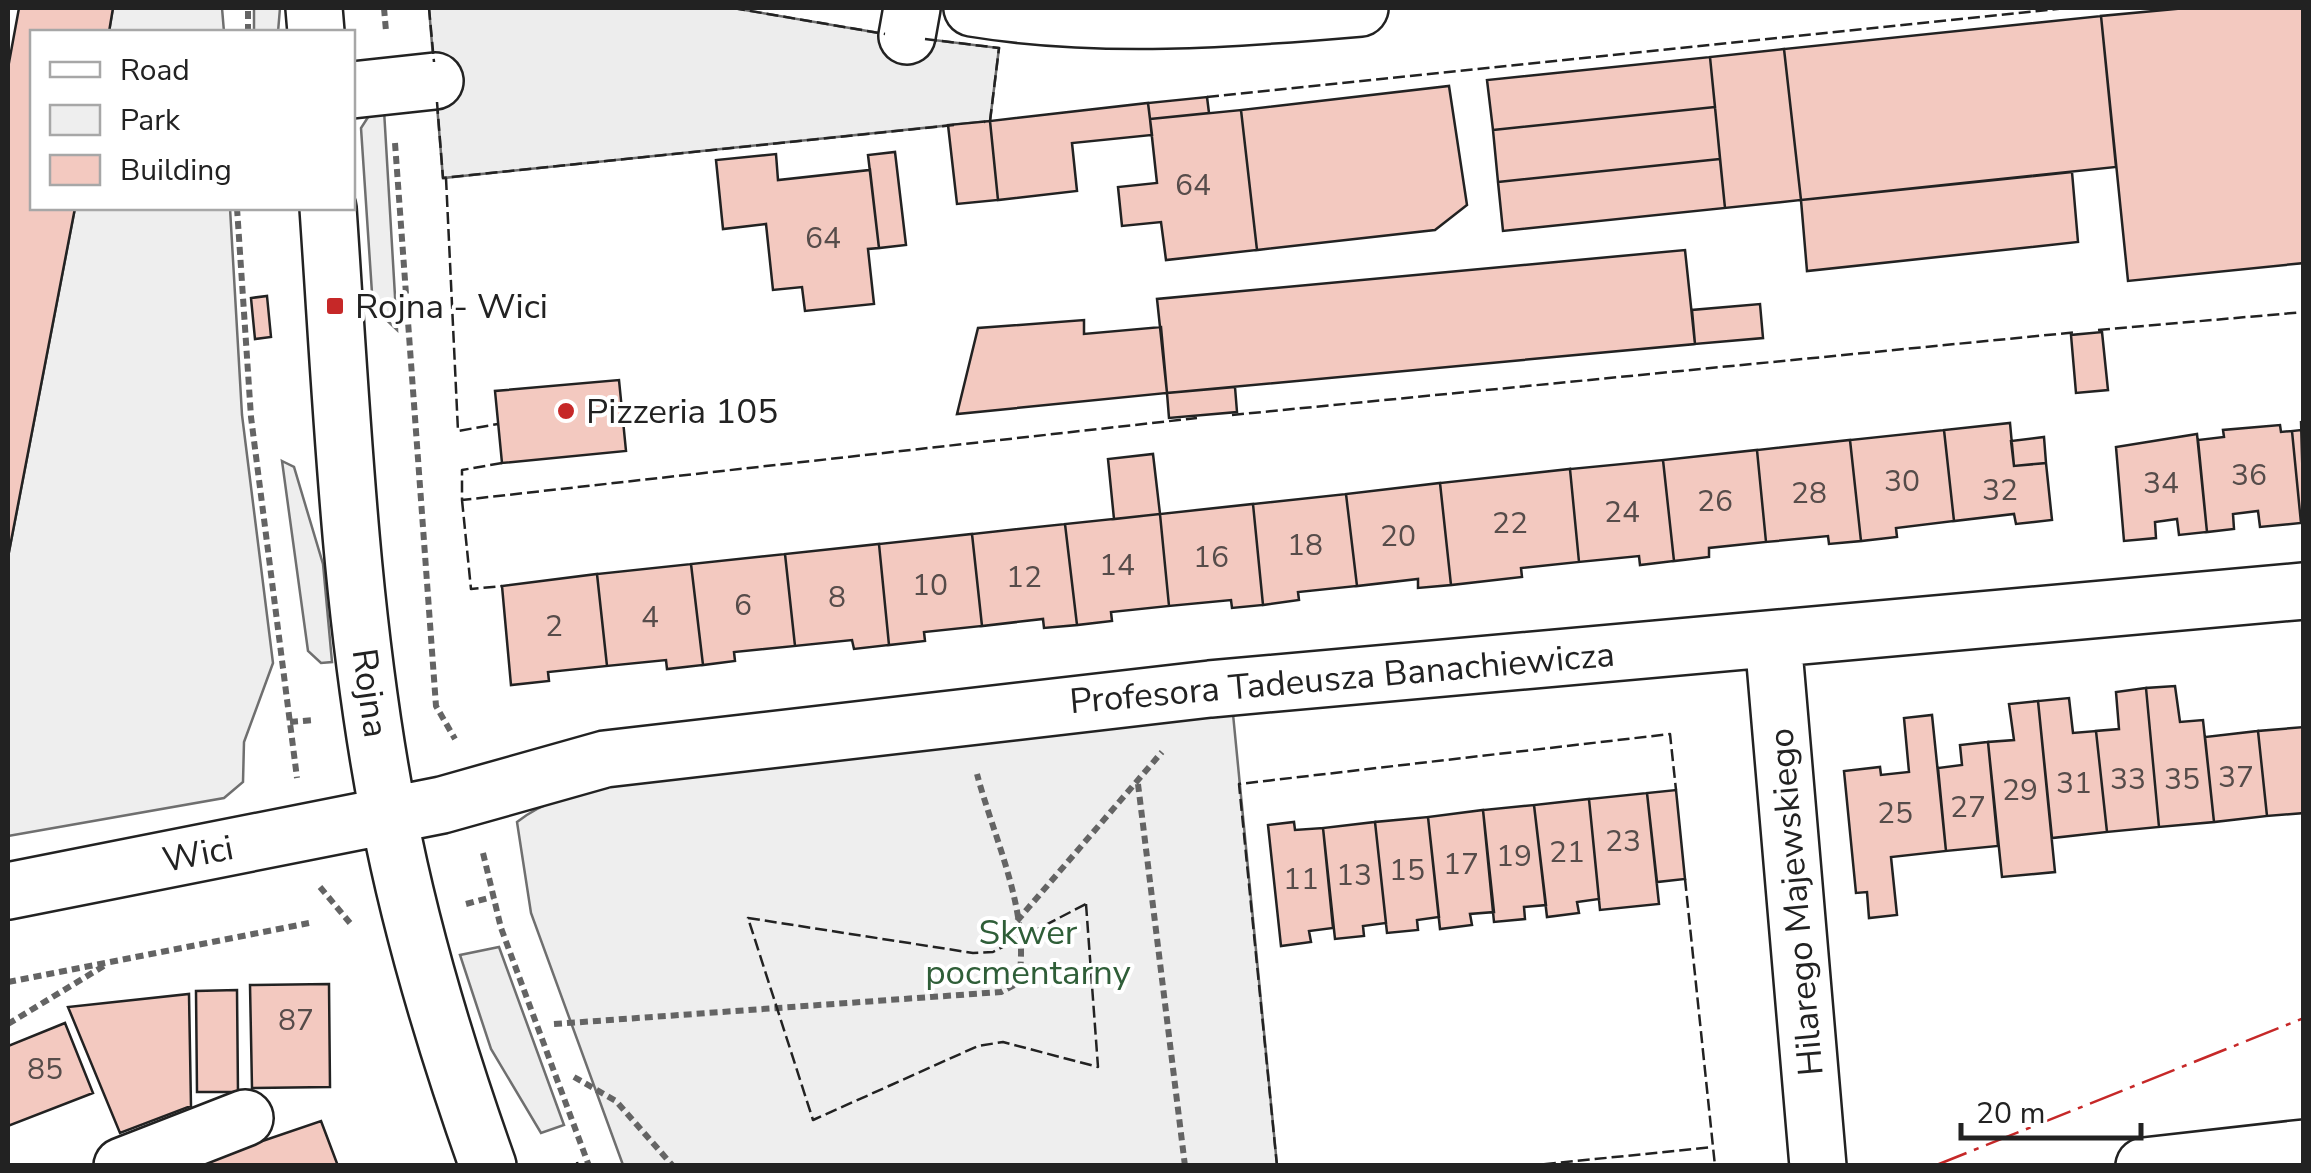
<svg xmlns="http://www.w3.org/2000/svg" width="2311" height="1173" font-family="'Nunito Sans',sans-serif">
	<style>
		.green { fill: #eee; stroke: #6f6f6f; stroke-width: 2.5 }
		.parking { fill: #ededed; stroke: #6f6f6f; stroke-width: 2.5 }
		.building { fill: #f3c9c0; stroke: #222; stroke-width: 2.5 }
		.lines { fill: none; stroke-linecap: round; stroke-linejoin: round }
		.minor-casing { stroke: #222; stroke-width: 60 }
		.path { stroke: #646464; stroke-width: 6; stroke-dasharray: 8 5; stroke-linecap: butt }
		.minor { stroke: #fff; stroke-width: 55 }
		.fence { stroke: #222; stroke-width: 2.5; stroke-dasharray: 12 5; stroke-linecap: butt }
		.power { stroke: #c62828; stroke-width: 2.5; stroke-dasharray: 35 8 5 8; stroke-linecap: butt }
		.poi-dot { fill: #c62828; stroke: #fff; stroke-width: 4 }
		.labels { text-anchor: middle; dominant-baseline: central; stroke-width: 8; stroke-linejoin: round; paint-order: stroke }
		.number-label { font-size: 30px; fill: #564c4a }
		.poi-label { font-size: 35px; fill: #222; stroke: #fff; text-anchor: start }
		.street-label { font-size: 35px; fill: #222; stroke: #fff }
		.park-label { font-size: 35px; fill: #2f5e38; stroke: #fff }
	</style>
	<rect width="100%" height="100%" fill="#fff"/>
	<path class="green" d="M113,8H222L224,32H109Z
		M254,8H280L278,32H254Z
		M384,110L397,330L375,309L372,293L361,128L372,111Z
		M75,208H230L242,415L273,663L244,742L243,782L224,798L8,836V557Z
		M282,461L294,467L323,564L332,662L321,663L308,651Z
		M1233,714L1277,1165H623L531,913L517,822C550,796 595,789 635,779Z
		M499,947L564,1125L541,1133L491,1049L460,955Z"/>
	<path class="parking" d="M429,8H733L885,34L999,48L990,121L443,178Z"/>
	<path class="building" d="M19,8H113L109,32H32V208H75L8,557V68Z
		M2186,8H2304V263L2128,281L2101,16Z
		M2101,16L2116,167L1801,200L1784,49Z
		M1784,49L1801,200L1725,208L1710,57Z
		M1710,57L1715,107L1493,130L1487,80Z
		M1449,86L1467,205L1435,230L1257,250L1241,110Z
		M1207,97L1209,113L1150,119L1148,103Z
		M1148,103L1152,135L1072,143L1077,191L998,200L990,121Z
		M1715,107L1720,159L1498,182L1493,130Z
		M1241,110L1257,250L1166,260L1161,222L1122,226L1118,187L1157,183L1150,119Z
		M990,121L998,200L957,204L948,125Z
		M895,152L906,245L879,248L868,155Z
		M776,154L778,180L870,170L879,248L868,249L874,304L805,311L802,287L773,290L766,224L723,229L716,160Z
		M1720,159L1725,208L1503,231L1498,182Z
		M2072,172L2078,242L1807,271L1801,200Z
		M1685,250L1695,344L1167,393L1157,299Z
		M267,296L271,337L255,339L251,298Z
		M1760,304L1763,338L1695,344L1692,310Z
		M1084,320V334L1161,327L1167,393L957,414L978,328Z
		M2102,332L2108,390L2076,393L2071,335Z
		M619,380L626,451L502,463L495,391Z
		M1235,387L1237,412L1169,418L1167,393Z
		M2301,421L2304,523H2301L2292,431L2302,430Z
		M2010,423L2014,466L2046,463L2052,520L2016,524L2014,514L1954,521L1944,430Z
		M2280,425L2281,432L2292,431L2301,523L2260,527L2258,511L2233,514L2234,529L2207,532L2198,440L2224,437L2223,430Z
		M1944,430L1954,521L1896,528L1897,537L1861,541L1850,440Z
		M2197,434L2207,532L2179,535L2177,519L2155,522L2156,538L2124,541L2116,447Z
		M2044,437L2046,463L2014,466L2011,441Z
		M1850,440L1861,541L1829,544L1828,536L1766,542L1757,450Z
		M1757,450L1766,542L1709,548V557L1674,561L1663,460Z
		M1153,454L1160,514L1114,519L1108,459Z
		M1663,460L1674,561L1640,565L1639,556L1579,562L1570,469Z
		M1570,469L1579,562L1521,568L1522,577L1451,585L1440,483Z
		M1440,483L1451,585L1418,588V579L1357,586L1346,494Z
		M1346,494L1357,586L1298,592L1299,600L1263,605L1253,504Z
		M1253,504L1263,605L1232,608L1231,600L1169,606L1160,514Z
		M1160,514L1169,606L1111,612L1112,621L1077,625L1065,524Z
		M1065,524L1077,625L1044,628L1043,619L982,626L972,534Z
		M972,534L982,626L924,632L925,641L889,645L879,544Z
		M879,544L889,645L854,649L852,640L795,646L785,554Z
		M785,554L795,646L734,652L735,661L703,665L691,564Z
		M691,564L703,665L667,669L666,660L607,666L597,574Z
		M597,574L607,666L548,672L549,681L511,685L502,586Z
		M2175,686L2180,722L2203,720L2214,822L2159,827L2146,688Z
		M2146,688L2159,827L2107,832L2096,731L2119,729L2116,692Z
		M2069,698L2073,733L2096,731L2107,832L2052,838L2038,701Z
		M2038,701L2055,872L2002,877L1988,742L2014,740L2009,704Z
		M1932,715L1946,851L1891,857L1897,915L1869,918L1867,892L1856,893L1844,771L1880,767L1881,775L1909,772L1904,718Z
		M2304,727V813L2267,816L2258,731Z
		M2258,731L2267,816L2214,822L2205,737Z
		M1988,742L1998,846L1946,851L1938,768L1962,765L1960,745Z
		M1676,790L1685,879L1657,882L1647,793Z
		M1647,793L1659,904L1600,910L1589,799Z
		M1589,799L1599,899L1577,902L1579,913L1547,917L1534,805Z
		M1534,805L1546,905L1524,907L1525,919L1494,922L1483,810Z
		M1483,810L1494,912L1470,914L1472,925L1440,929L1428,817Z
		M1428,817L1439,917L1417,920L1418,930L1387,933L1375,822Z
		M1294,822L1295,830L1323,828L1333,928L1309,931L1311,942L1281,946L1268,825Z
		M1375,822L1386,923L1363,926L1364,936L1335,939L1323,828Z
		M329,984L330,1087L252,1088L250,985Z
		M237,990L238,1092H197L196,991Z
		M189,994L191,1106L120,1133L68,1007Z
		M65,1023L93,1093L8,1126V1046Z
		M321,1121L338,1166H202L201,1162Z"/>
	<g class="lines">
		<defs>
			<path id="minor" d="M314,8L316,32
				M972,8C1100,29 1232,19 1360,8
				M907,36L912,8
				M352,90L435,81
				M328,208C342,411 350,616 389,817C412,936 447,1051 488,1166
				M1773,639L1818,1166
				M8,891L442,805L605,759L1210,689L2304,591
				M122,1166L245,1118
				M2144,1166L2304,1148"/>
		</defs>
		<use href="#minor" class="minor-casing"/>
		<path class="path" d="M384,8L386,31
			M248,32V8
			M395,143L436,706L455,739
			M237,208L251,417L297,778
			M290,722L314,720
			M1138,784L1185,1166
			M483,853L501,928L589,1166
			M320,887L350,923
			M466,904L492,897
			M1017,921L1162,752
			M8,982L309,923
			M8,1024L107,964
			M554,1024L1001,992L1018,983C1032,915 994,839 977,774
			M574,1077L616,1101L673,1166"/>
		<use href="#minor" class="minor"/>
		<path class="fence" d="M429,8L434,62
			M733,8L885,34
			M925,39L999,48L990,121L984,122
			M1207,97L2067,8
			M437,102L443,178L954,125
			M446,178L458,431L498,424
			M2098,330L2304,312
			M1232,415L2078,332
			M502,463L462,470V500L1197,418
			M462,500L471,589L502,586
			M1685,879L1715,1166
			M1086,904L1098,1067L1003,1042L978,1046L813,1120L748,918L973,953L993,952Z
			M577,1162L578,1166
			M1277,1166L1239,784L1670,734L1676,790
			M1527,1166L1713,1147"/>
		<path class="power" d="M1934,1166L2304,1018"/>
	</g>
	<g class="poi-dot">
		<rect x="325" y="296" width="20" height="20" rx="5"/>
		<circle cx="566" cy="411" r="10"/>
	</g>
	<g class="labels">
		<g class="number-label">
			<text x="1193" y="185">64</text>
			<text x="823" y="238">64</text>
			<text x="2249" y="475">36</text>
			<text x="1902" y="481">30</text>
			<text x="2161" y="483">34</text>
			<text x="2000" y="490">32</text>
			<text x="1809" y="493">28</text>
			<text x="1715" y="501">26</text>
			<text x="1622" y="512">24</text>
			<text x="1510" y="523">22</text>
			<text x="1398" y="536">20</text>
			<text x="1305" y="545">18</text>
			<text x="1211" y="557">16</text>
			<text x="1117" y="565">14</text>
			<text x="1024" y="577">12</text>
			<text x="930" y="585">10</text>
			<text x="837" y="597">8</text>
			<text x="743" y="605">6</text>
			<text x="650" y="617">4</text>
			<text x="554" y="626">2</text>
			<text x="2236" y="777">37</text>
			<text x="2128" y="779">33</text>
			<text x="2182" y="779">35</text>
			<text x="2074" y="783">31</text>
			<text x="2020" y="790">29</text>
			<text x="1968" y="807">27</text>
			<text x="1895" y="813">25</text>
			<text x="1623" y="841">23</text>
			<text x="1567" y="852">21</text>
			<text x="1514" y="856">19</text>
			<text x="1461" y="864">17</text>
			<text x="1407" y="870">15</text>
			<text x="1354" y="875">13</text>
			<text x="1301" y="879">11</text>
			<text x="296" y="1020">87</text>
			<text x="45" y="1069">85</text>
		</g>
		<g class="poi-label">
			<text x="355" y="306">Rojna - Wici</text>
			<text x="586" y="411">Pizzeria 105</text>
		</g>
		<g class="street-label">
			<text transform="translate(1342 678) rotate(-5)">Profesora Tadeusza Banachiewicza</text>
			<text transform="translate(370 693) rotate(82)">Rojna</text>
			<text transform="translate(198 854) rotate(-11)">Wici</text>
			<text transform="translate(1796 902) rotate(-95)">Hilarego Majewskiego</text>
		</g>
		<g class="park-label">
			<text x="1028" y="932">Skwer<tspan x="1028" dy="40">pocmentarny</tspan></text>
		</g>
	</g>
	<rect width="2311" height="1173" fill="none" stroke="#222222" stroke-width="20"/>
	<rect x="30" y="30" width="325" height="180" fill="#ffffff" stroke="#a7a7a7" stroke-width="2.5"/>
	<rect x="50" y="62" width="50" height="15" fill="#ffffff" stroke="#a7a7a7" stroke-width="2.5"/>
	<text x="120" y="80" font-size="30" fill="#222222">Road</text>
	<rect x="50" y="105" width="50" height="30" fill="#eeeeee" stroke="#a7a7a7" stroke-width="2.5"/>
	<text x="120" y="130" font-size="30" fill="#222222">Park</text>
	<rect x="50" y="155" width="50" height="30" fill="#f3c9c0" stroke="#a7a7a7" stroke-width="2.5"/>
	<text x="120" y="180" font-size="30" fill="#222222">Building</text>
	<path d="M1961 1123v15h180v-15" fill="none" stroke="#222222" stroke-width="5"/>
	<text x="1976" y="1123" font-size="30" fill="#222222" stroke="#ffffff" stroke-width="8" paint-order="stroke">20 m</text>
</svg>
